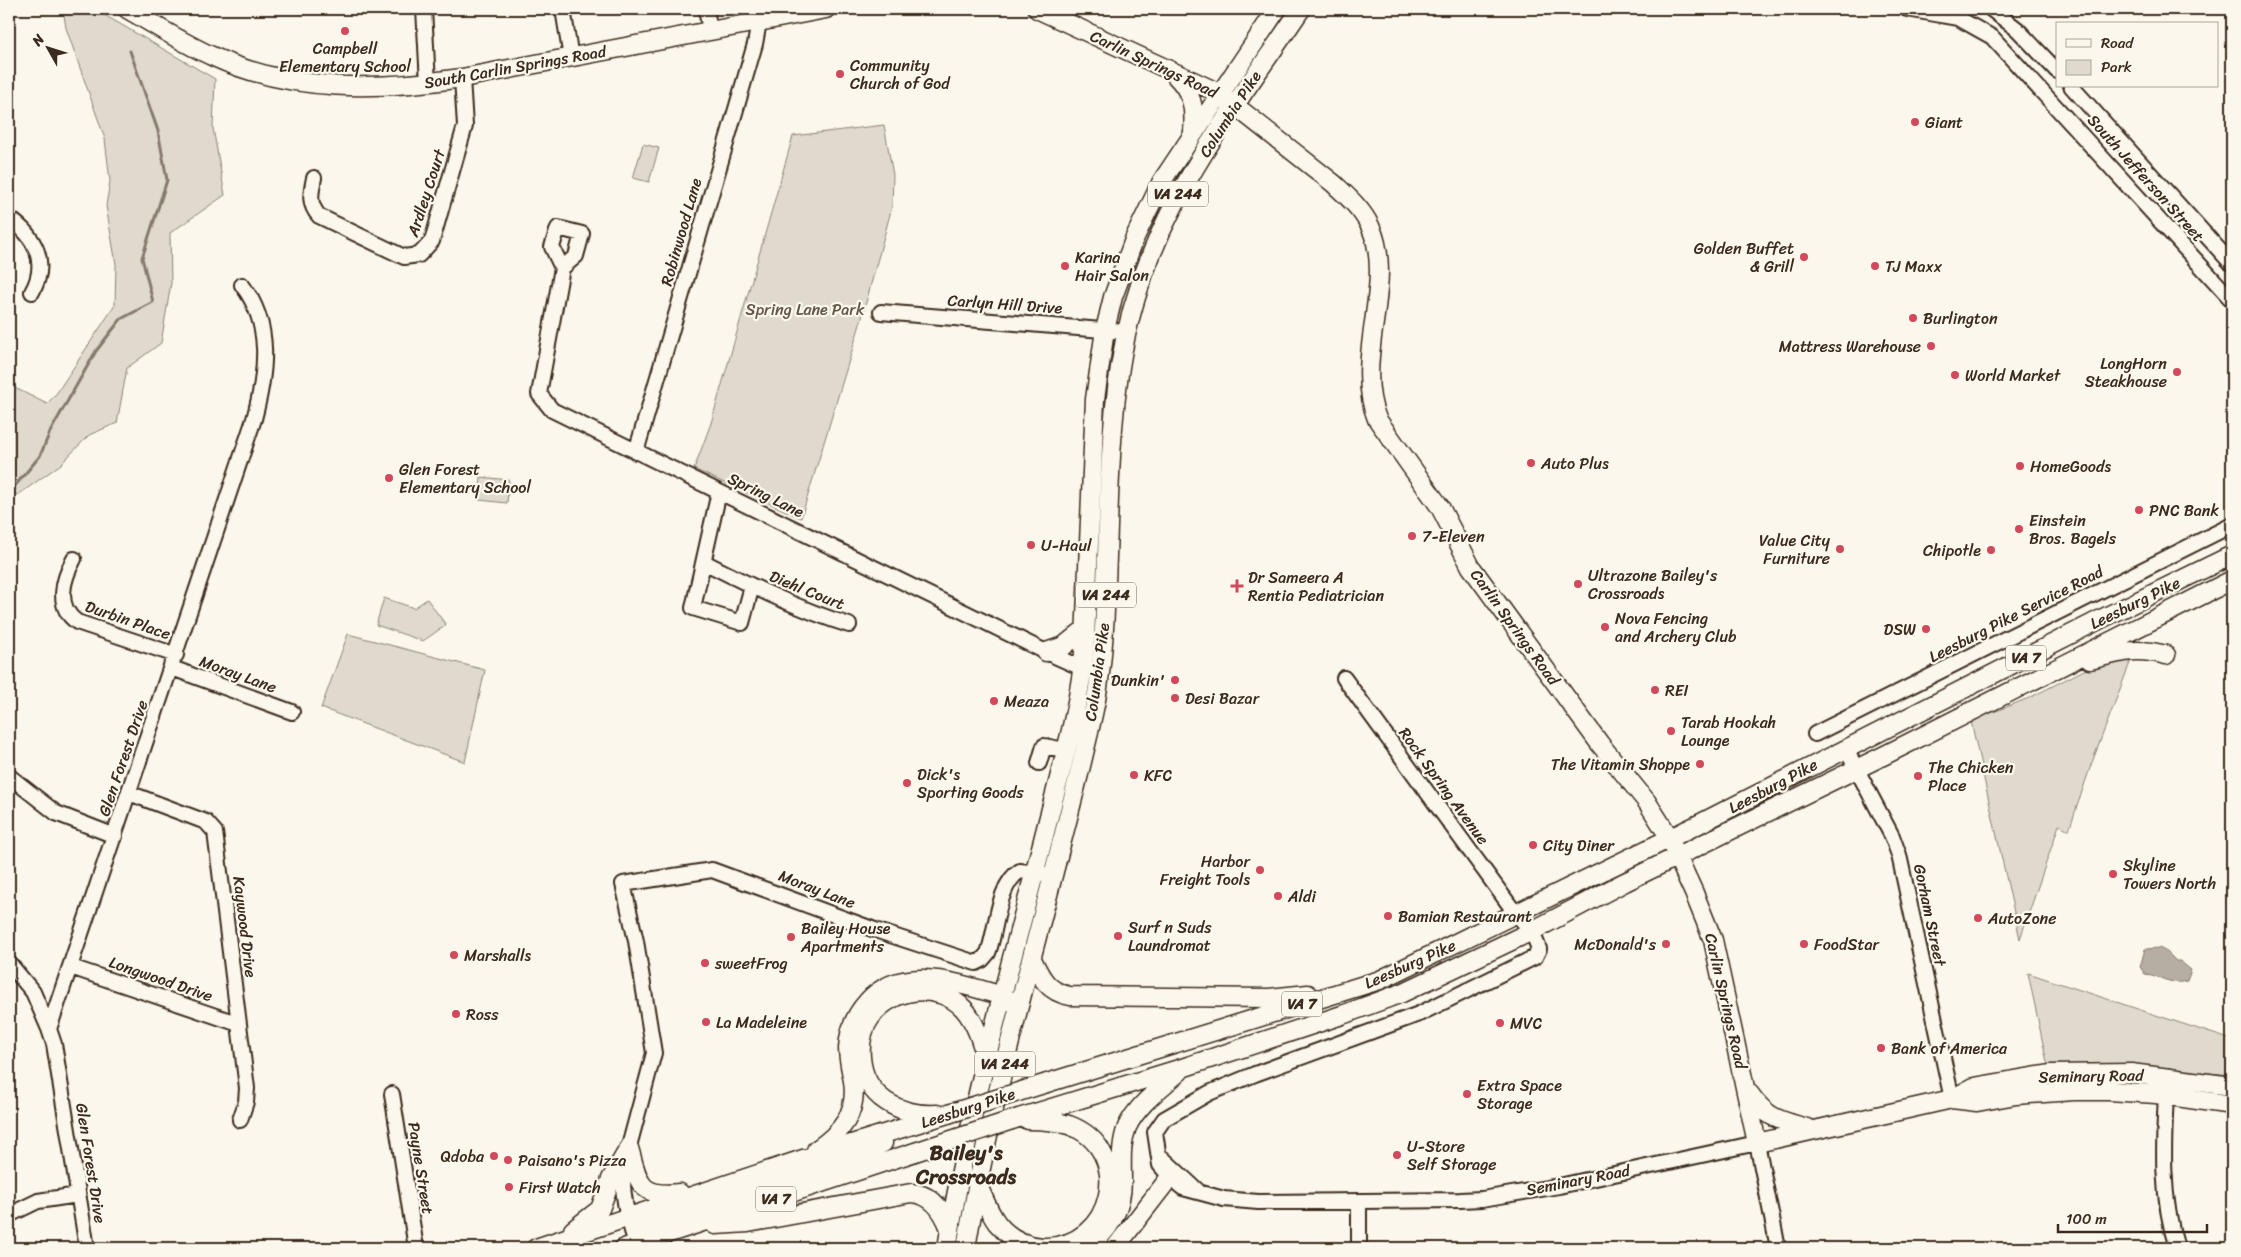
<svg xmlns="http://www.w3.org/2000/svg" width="2241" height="1257" font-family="Sriracha,sans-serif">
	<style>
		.green { fill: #dfd9ce; stroke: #8d8276 }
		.water { fill: #b6aea2; stroke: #85796d }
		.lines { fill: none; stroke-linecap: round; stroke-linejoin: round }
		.stream { stroke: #85796d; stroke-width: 3 }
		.minor-casing { stroke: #3b2a1e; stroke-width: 18 }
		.major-casing { stroke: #3b2a1e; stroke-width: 21 }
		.minor { stroke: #fbf7ec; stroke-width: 14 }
		.major { stroke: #fbf7ec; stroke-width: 18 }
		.major-bridge-casing { stroke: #3b2a1e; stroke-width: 21; stroke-linecap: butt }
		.major-bridge { stroke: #fbf7ec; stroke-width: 18 }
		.poi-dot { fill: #d1495b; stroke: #fbf7ec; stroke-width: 2 }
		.labels { text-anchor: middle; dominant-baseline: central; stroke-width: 4.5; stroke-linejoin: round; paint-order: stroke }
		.shield { fill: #fbf7ec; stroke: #75685c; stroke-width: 1 }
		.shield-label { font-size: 15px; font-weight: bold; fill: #3b2a1e }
		.poi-label { font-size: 16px; fill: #3b2a1e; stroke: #fbf7ec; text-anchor: start }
		.street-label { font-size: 16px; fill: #3b2a1e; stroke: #fbf7ec }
		.park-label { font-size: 16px; fill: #64564a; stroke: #fbf7ec }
		.district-label { font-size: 21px; font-weight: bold; fill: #3b2a1e; stroke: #fbf7ec }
	</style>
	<rect width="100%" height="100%" fill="#fbf7ec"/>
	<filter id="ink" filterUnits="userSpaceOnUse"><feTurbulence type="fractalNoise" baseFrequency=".02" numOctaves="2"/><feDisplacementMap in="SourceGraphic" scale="10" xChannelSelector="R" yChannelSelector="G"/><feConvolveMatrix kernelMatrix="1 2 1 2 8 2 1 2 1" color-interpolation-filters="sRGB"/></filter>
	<g filter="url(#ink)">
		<path class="green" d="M63,9H94L215,79L213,128L225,195L170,233L171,283L161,343L127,368L117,423L89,435L61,464L18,495L9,491V385L47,404L56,394L115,305L116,264L106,206L110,181L105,139L66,28Z
			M884,125L893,175L892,207L861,321L801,518L694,469L711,423L793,136Z
			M643,144L659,148L649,182L633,178Z
			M481,477L509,480L507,503L479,500Z
			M384,598L414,608L427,599L446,625L423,641L376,625Z
			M348,634L485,670L465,762L321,708Z
			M2133,655L2091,765L2069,830L2059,825L2020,939L1971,721L2029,698L2098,663Z
			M2028,973L2232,1040V1075L2116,1065L2048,1067Z"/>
		<path class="water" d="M2159,948L2167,952L2176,961H2180L2191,970L2187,981C2168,986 2161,975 2145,974L2140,967L2145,949Z"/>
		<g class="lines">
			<path class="stream" d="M9,493L40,456L50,432L96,351L121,319L153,302L142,258L167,180L158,131L130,51"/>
			<defs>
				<path id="minor" d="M424,9L428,83
					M563,9L571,58
					M706,9L710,31
					M1907,9L1958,18L1992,37L2232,300
					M1991,9L2017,29L2057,71
					M2071,86L2232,264
					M314,178C311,193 308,204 319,216L404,257L419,255L432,241L465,126L462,78
					M9,218C35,236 49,262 32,292
					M562,268L576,256L582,234L558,228L552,247L562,268L539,394L552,410L1046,652L1082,668L1090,669
					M881,312L1127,332
					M636,452L755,44L759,22
					M719,492L693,608L742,623L752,586
					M74,559C63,579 55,607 77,622L176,655
					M704,562C751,586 798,609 849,625
					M172,668L292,712
					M1344,678L1516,914L1532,931L1539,949L1535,957L1419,1014L1255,1074L1209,1093L1164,1119L1155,1132L1160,1165L1172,1179L1183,1188L1224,1199L1258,1202L1460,1200L1482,1199L1559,1186L1757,1143L1778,1248
					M1815,734L2232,525
					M1846,749L1892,836L1899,855L1952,1099
					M1039,763L1044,746L1065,750
					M9,776L56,813L115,836
					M129,793L206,822L215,832L247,1088L246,1102L240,1120
					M9,963L33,992L49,1029
					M71,967L239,1024
					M2167,1076C2164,1135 2159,1192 2177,1248
					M392,1094L416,1248
					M1158,1154L1198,1191
					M9,1215L38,1201L78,1195
					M636,1244C628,1218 620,1193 624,1165L654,1053L636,941L623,884L712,870L875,930L976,963L982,960L988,953C997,930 997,885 1020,871L1044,874
					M87,1248L54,1044L49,1029L254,419C266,374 273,325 242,285
					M1359,1248V1201"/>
				<path id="major" d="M127,9C155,25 184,44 214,57C293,93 379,90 462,78L826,9
					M1037,9L1219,93L1333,183C1347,196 1362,209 1370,226C1397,282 1352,358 1377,419L1440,507L1471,567L1600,744L1647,802L1666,832L1694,893L1713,940L1757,1143L1952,1099L1974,1087L2050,1074L2131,1073L2232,1086
					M1175,75C1192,92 1195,107 1193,131
					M1046,652L1064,646L1085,629
					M2090,660C2119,652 2136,647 2166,655
					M1032,959C1041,978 1048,992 1070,996L1269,998L1308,994
					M1047,1083L1380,980L1699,824L2099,620L2232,555
					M1749,1093C1768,1120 1780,1120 1810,1129
					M1952,1099L1977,1102L2016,1095L2074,1091H2109L2156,1094L2232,1105
					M937,1114C900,1116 864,1098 861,1057C860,1043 862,1029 871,1017C892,987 939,982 964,1009C977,1024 982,1044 987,1062
					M1012,1120L1185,1067L1342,1015L1402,993L1532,931L1625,882L1885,755L2232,580
					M629,1148C639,1182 638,1198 680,1193
					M816,1150C841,1133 858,1113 853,1081C851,1070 848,1059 848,1048C849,1031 855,1015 867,1002C902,962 959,984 1003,996L1012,1002
					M977,1183C983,1196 988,1211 997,1223C1009,1238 1024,1246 1043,1247C1114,1249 1136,1150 1069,1125C1056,1121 1041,1120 1028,1120
					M715,1225L748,1223L911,1193C932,1194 943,1210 950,1229
					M573,1230L600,1209L611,1179L629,1148
					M636,1244L643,1231L652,1224C730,1200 811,1181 883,1143
					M536,1248L803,1159L948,1114
					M624,1248L915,1152
					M947,1248C969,1110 1008,975 1043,840C1059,775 1081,708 1085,640L1095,399L1105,330L1113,297L1135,237L1162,181L1277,9
					M966,1248C986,1128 1018,1009 1049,891C1065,828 1083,764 1096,700C1103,661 1105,622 1106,583C1109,511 1109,438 1120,367C1142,222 1222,126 1301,9
					M1085,1248C1109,1233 1122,1209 1122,1181C1122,1162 1120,1145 1127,1127C1138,1104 1161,1088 1180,1071
					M1115,1248L1170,1177"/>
			</defs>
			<use href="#minor" class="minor-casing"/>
			<use href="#major" class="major-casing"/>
			<use href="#minor" class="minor"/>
			<use href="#major" class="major"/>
			<defs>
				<path id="major-bridge" d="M948,1114L1047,1083
					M915,1152L1012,1120"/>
			</defs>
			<use href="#major-bridge" class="major-bridge-casing"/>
			<use href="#major-bridge" class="major-bridge"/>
		</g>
	</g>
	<g class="poi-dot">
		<circle cx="345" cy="31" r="5"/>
		<circle cx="840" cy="74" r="5"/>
		<circle cx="1915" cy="122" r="5"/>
		<circle cx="1804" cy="257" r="5"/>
		<circle cx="1065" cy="266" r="5"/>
		<circle cx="1875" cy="266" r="5"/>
		<circle cx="1913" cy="318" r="5"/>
		<circle cx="1931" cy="346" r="5"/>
		<circle cx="2177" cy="372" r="5"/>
		<circle cx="1955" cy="375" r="5"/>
		<circle cx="1531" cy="463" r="5"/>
		<circle cx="2020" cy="466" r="5"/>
		<circle cx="389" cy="478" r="5"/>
		<circle cx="2139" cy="510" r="5"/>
		<circle cx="2019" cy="529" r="5"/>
		<circle cx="1412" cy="536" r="5"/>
		<circle cx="1031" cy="545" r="5"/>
		<circle cx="1840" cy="549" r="5"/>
		<circle cx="1991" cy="550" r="5"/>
		<circle cx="1578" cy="584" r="5"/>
		<path d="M1234.5 578.5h5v5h5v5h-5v5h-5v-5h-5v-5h5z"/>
		<circle cx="1605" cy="627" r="5"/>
		<circle cx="1926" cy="629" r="5"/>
		<circle cx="1175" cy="680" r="5"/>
		<circle cx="1655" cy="690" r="5"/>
		<circle cx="1175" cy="698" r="5"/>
		<circle cx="994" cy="701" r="5"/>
		<circle cx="1671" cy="731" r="5"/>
		<circle cx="1700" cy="764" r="5"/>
		<circle cx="1134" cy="775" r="5"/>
		<circle cx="1918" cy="776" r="5"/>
		<circle cx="907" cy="783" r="5"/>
		<circle cx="1533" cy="845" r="5"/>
		<circle cx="1260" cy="870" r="5"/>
		<circle cx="2113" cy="874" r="5"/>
		<circle cx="1278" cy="896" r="5"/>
		<circle cx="1388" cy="916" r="5"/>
		<circle cx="1978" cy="918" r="5"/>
		<circle cx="1118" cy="936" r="5"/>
		<circle cx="791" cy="937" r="5"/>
		<circle cx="1666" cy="944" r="5"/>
		<circle cx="1804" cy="944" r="5"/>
		<circle cx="454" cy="955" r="5"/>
		<circle cx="705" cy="963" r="5"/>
		<circle cx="456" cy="1014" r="5"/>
		<circle cx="706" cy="1022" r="5"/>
		<circle cx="1500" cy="1023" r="5"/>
		<circle cx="1881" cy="1048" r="5"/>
		<circle cx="1467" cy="1094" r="5"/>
		<circle cx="1397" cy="1155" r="5"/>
		<circle cx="494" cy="1156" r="5"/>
		<circle cx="508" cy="1160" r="5"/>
		<circle cx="509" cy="1187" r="5"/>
	</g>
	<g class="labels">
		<g class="shield">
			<rect x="1148" y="181.5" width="60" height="25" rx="4"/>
			<rect x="1076" y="582.5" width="60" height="25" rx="4"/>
			<rect x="2006" y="645.5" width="40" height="25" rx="4"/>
			<rect x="1282" y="991.5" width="40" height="25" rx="4"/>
			<rect x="975" y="1051.5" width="60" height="25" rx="4"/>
			<rect x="756" y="1186.5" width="40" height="25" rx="4"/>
		</g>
		<g class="shield-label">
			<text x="1178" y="194">VA 244</text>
			<text x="1106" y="595">VA 244</text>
			<text x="2026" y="658">VA 7</text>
			<text x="1302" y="1004">VA 7</text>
			<text x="1005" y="1064">VA 244</text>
			<text x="776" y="1199">VA 7</text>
		</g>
		<g class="poi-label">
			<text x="345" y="48" text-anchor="middle">Campbell<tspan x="345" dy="18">Elementary School</tspan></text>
			<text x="850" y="65">Community<tspan x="850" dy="18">Church of God</tspan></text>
			<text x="1925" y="122">Giant</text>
			<text x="1794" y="248" text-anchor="end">Golden Buffet<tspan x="1794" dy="18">&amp; Grill</tspan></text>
			<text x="1075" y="257">Karina<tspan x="1075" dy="18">Hair Salon</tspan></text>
			<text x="1885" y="266">TJ Maxx</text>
			<text x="1923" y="318">Burlington</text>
			<text x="1921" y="346" text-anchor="end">Mattress Warehouse</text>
			<text x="2167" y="363" text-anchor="end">LongHorn<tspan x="2167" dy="18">Steakhouse</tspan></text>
			<text x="1965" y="375">World Market</text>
			<text x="1541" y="463">Auto Plus</text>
			<text x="2030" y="466">HomeGoods</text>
			<text x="399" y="469">Glen Forest<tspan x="399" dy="18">Elementary School</tspan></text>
			<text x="2149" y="510">PNC Bank</text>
			<text x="2029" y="520">Einstein<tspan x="2029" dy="18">Bros. Bagels</tspan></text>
			<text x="1422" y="536">7-Eleven</text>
			<text x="1830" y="540" text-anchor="end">Value City<tspan x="1830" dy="18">Furniture</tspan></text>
			<text x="1041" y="545">U-Haul</text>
			<text x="1981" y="550" text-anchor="end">Chipotle</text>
			<text x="1588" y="575">Ultrazone Bailey's<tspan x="1588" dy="18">Crossroads</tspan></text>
			<text x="1248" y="577">Dr Sameera A<tspan x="1248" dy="18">Rentia Pediatrician</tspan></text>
			<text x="1615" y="618">Nova Fencing<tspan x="1615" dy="18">and Archery Club</tspan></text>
			<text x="1916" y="629" text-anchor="end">DSW</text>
			<text x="1165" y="680" text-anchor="end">Dunkin'</text>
			<text x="1665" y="690">REI</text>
			<text x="1185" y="698">Desi Bazar</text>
			<text x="1004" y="701">Meaza</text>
			<text x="1681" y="722">Tarab Hookah<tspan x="1681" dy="18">Lounge</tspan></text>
			<text x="1690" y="764" text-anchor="end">The Vitamin Shoppe</text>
			<text x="1928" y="767">The Chicken<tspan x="1928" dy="18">Place</tspan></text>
			<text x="917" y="774">Dick's<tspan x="917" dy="18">Sporting Goods</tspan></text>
			<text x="1144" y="775">KFC</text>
			<text x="1543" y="845">City Diner</text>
			<text x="1250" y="861" text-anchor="end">Harbor<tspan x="1250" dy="18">Freight Tools</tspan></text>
			<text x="2123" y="865">Skyline<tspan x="2123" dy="18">Towers North</tspan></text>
			<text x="1288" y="896">Aldi</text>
			<text x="1398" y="916">Bamian Restaurant</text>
			<text x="1988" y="918">AutoZone</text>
			<text x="1128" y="927">Surf n Suds<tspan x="1128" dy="18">Laundromat</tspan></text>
			<text x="801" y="928">Bailey House<tspan x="801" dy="18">Apartments</tspan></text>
			<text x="1656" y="944" text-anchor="end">McDonald's</text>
			<text x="1814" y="944">FoodStar</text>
			<text x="464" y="955">Marshalls</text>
			<text x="715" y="963">sweetFrog</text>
			<text x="466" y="1014">Ross</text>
			<text x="716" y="1022">La Madeleine</text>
			<text x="1510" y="1023">MVC</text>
			<text x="1891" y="1048">Bank of America</text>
			<text x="1477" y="1085">Extra Space<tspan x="1477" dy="18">Storage</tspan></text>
			<text x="1407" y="1146">U-Store<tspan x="1407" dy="18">Self Storage</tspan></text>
			<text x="484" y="1156" text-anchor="end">Qdoba</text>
			<text x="518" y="1160">Paisano's Pizza</text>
			<text x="519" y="1187">First Watch</text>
		</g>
		<g class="street-label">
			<text transform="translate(1154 64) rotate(25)">Carlin Springs Road</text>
			<text transform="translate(515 67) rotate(-10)">South Carlin Springs Road</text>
			<text transform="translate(1230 114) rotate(-57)">Columbia Pike</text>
			<text transform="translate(2146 178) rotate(48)">South Jefferson Street</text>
			<text transform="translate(426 193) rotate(-72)">Ardley Court</text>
			<text transform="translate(681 232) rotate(-74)">Robinwood Lane</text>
			<text transform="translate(1005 304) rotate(4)">Carlyn Hill Drive</text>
			<text transform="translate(766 495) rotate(26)">Spring Lane</text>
			<text transform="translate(807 590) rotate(22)">Diehl Court</text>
			<text transform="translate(2135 603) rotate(-26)">Leesburg Pike</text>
			<text transform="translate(2016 614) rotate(-27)">Leesburg Pike Service Road</text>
			<text transform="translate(128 620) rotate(19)">Durbin Place</text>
			<text transform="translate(1515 627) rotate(54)">Carlin Springs Road</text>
			<text transform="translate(1097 672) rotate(-82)">Columbia Pike</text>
			<text transform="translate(238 674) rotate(20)">Moray Lane</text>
			<text transform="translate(123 758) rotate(-71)">Glen Forest Drive</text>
			<text transform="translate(1444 786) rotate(54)">Rock Spring Avenue</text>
			<text transform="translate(1773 786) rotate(-28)">Leesburg Pike</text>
			<text transform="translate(817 889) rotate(21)">Moray Lane</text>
			<text transform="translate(1930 915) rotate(78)">Gorham Street</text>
			<text transform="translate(245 927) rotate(83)">Kaywood Drive</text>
			<text transform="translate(1410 964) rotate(-24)">Leesburg Pike</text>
			<text transform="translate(161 979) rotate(19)">Longwood Drive</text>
			<text transform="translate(1726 1001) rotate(77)">Carlin Springs Road</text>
			<text transform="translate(2091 1076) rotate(-1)">Seminary Road</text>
			<text transform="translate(968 1108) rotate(-18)">Leesburg Pike</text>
			<text transform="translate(91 1163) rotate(81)">Glen Forest Drive</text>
			<text transform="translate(421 1168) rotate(81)">Payne Street</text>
			<text transform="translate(1578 1180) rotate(-11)">Seminary Road</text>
		</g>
		<g class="park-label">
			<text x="805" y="309">Spring Lane Park</text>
		</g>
		<g class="district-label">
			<text x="966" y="1153">Bailey's<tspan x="966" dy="24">Crossroads</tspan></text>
		</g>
	</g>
	<rect width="2241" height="1257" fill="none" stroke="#fbf7ec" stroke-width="30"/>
	<rect x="15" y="15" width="2211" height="1227" fill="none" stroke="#3b2a1e" stroke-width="2" filter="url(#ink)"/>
	<rect x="2056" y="22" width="162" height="65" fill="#fbf7ec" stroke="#aea59a"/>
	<rect x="2066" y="39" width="25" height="8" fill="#fbf7ec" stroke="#aea59a"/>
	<text x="2101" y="48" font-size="15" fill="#3b2a1e">Road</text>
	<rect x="2066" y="60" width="25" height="15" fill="#dfd9ce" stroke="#aea59a"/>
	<text x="2101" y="72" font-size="15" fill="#3b2a1e">Park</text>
	<g transform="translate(48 48) rotate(309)" stroke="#fbf7ec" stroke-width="4" paint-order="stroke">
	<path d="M0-4L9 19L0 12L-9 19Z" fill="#3b2a1e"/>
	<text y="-8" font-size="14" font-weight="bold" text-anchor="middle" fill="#3b2a1e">N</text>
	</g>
	<path d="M2058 1224v8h149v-8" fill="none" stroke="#3b2a1e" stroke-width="2.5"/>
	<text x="2066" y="1224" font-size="15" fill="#3b2a1e" stroke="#fbf7ec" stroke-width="4" paint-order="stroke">100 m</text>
</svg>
